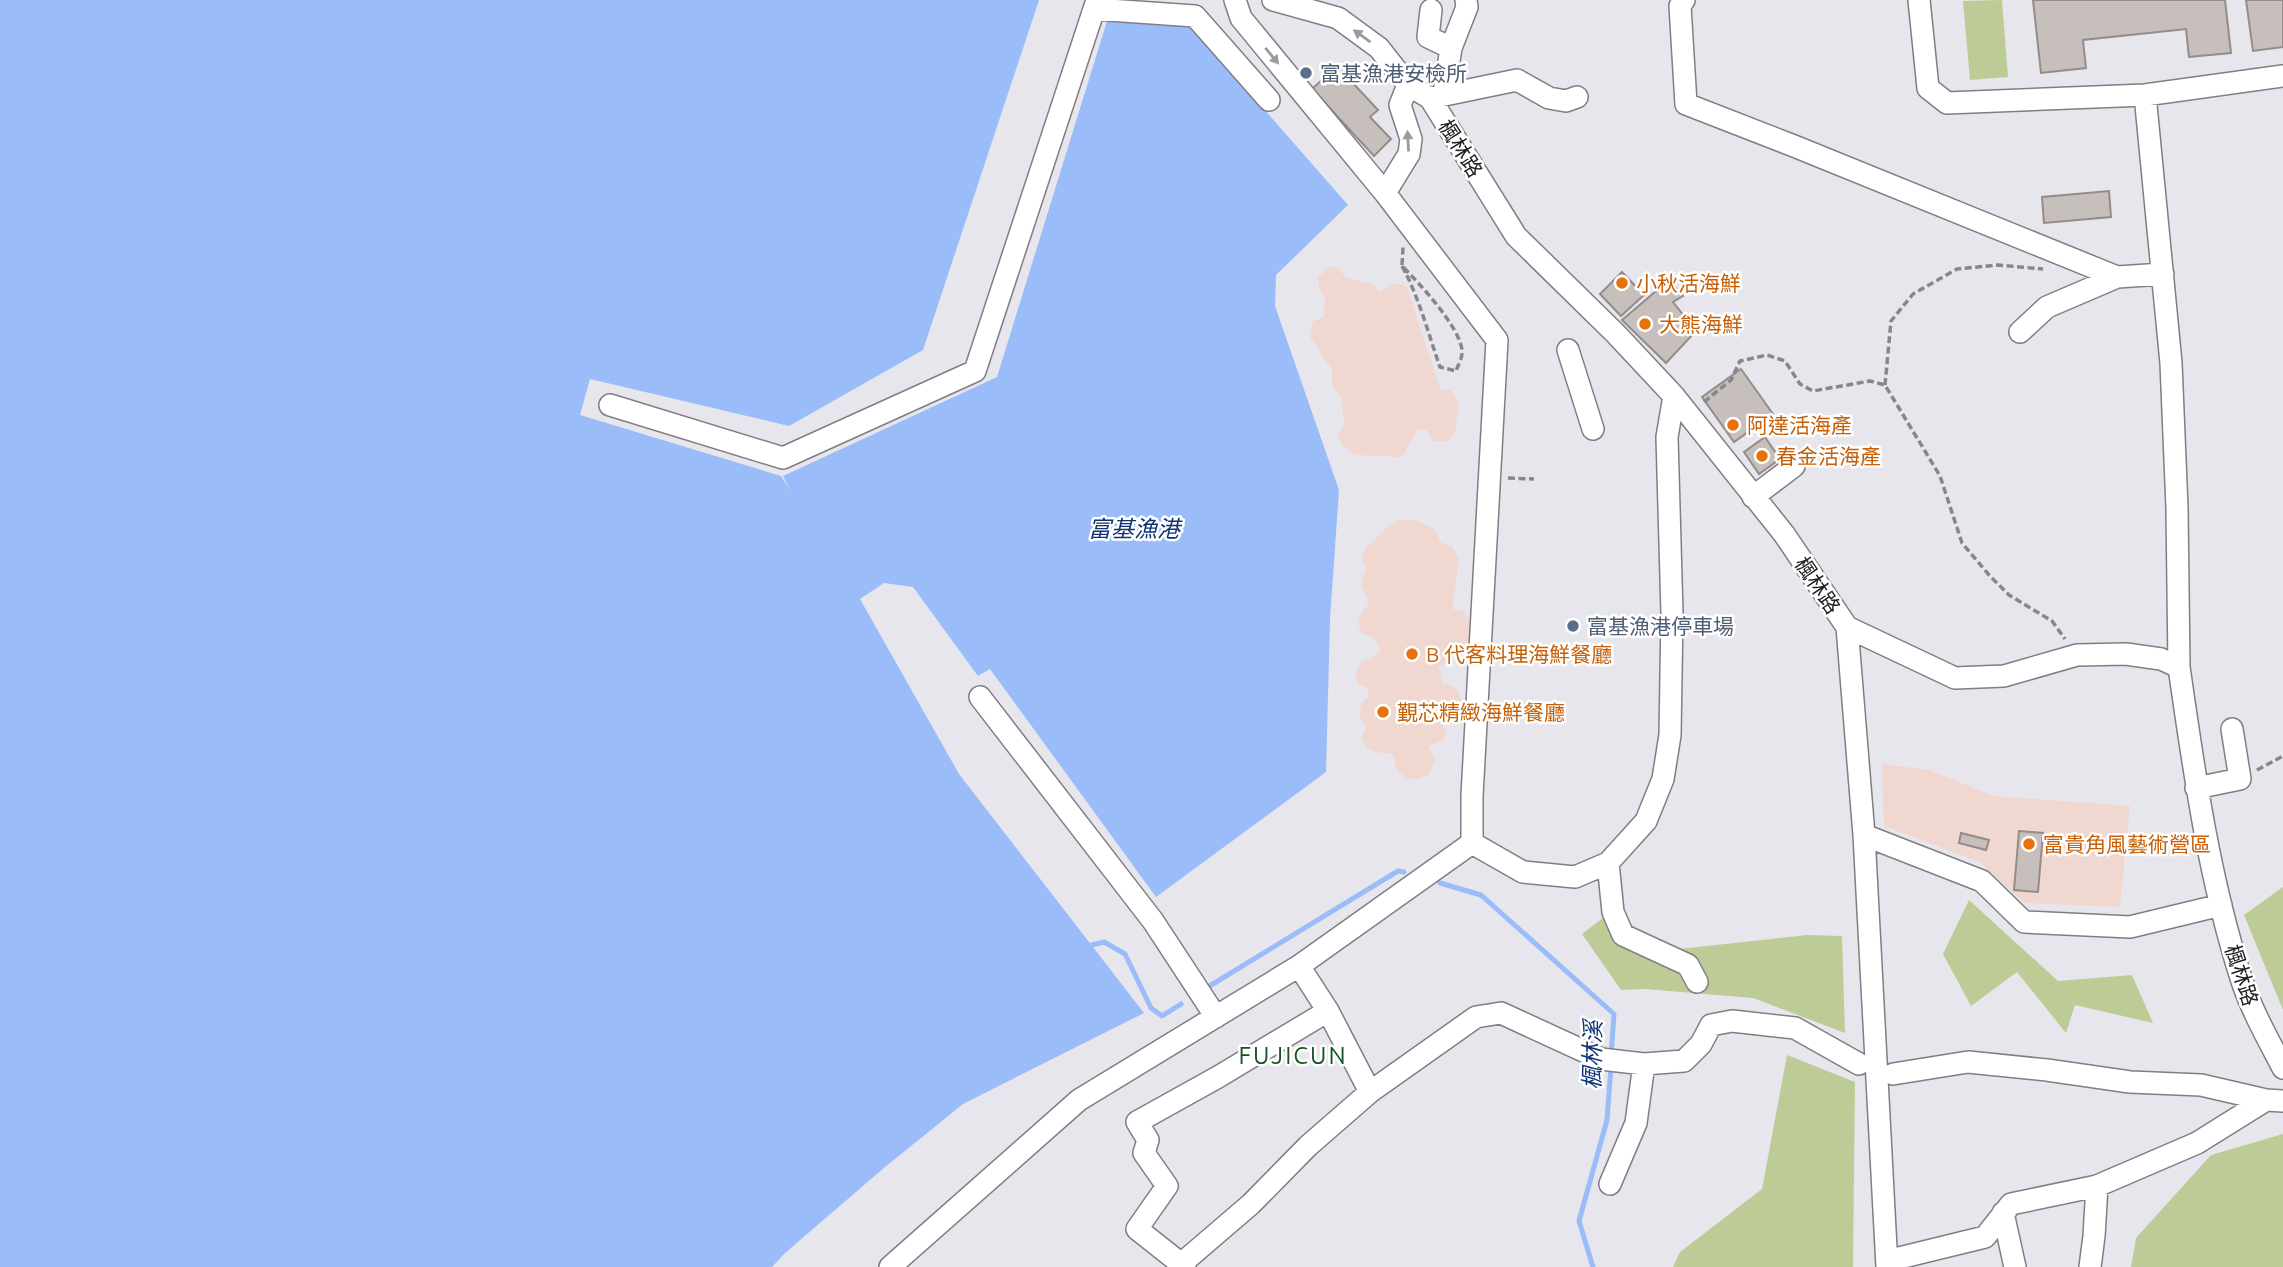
<svg xmlns="http://www.w3.org/2000/svg" width="2283" height="1267" font-family="Ubuntu,'Noto Sans TC',sans-serif">
	<style>
		.commercial { fill: #f0d7cf }
		.green { fill: #bdcc96 }
		.water { fill: #9abcf8 }
		.lines { fill: none; stroke-linecap: round; stroke-linejoin: round }
		.stream { stroke: #9abcf8; stroke-width: 5 }
		.building { fill: #c7bfbb; stroke: #938c88; stroke-width: 2 }
		.minor-casing { stroke: #7f7e85; stroke-width: 24 }
		.path { stroke: #87878b; stroke-width: 3.5; stroke-dasharray: 7 3.5; stroke-linecap: butt }
		.minor { stroke: #fff; stroke-width: 21 }
		.oneway { fill: #9b9b9c }
		.service-dot { fill: #5c6f8a; stroke: #fff; stroke-width: 2.5 }
		.food-dot { fill: #e8710a; stroke: #fff; stroke-width: 2.5 }
		.labels { text-anchor: middle; dominant-baseline: central; stroke-width: 5; stroke-linejoin: round; paint-order: stroke }
		.service-label { font-size: 21px; fill: #4e5e75; stroke: #fff; text-anchor: start }
		.street-label { font-size: 21px; fill: #202022; stroke: #fff }
		.food-label { font-size: 21px; fill: #c56008; stroke: #fff; text-anchor: start }
		.water-label { font-size: 23px; font-style: italic; fill: #103478; stroke: #fff }
		.quarter-label { font-size: 24px; letter-spacing: 2px; fill: #165424; stroke: #fff }
	</style>
	<rect width="100%" height="100%" fill="#e7e6ed"/>
	<path class="commercial" d="M1328,267L1339,268L1345,277L1372,284L1380,292L1394,283L1407,287L1440,389L1451,390L1459,403L1455,432L1450,440L1444,442L1433,441L1427,430L1418,429L1402,457L1355,455L1343,446L1338,435L1344,423L1341,398L1332,385V370L1310,337L1313,321L1324,317L1325,297L1320,291L1318,277Z
		M1399,520H1416L1436,530L1440,542L1453,547L1459,559L1452,609L1463,611L1474,627L1471,640L1462,648H1450L1448,661L1439,667L1443,684L1456,688L1463,703L1458,718L1443,724L1446,732L1444,740L1428,746L1435,760L1432,767L1428,775L1418,779H1407L1397,770L1393,754L1375,752L1366,747L1362,738L1366,727L1360,717L1361,704L1368,697V688L1358,684L1355,673L1362,661L1370,660L1381,649L1373,637L1361,633L1358,622L1361,613L1369,604L1361,584L1366,568L1362,559L1365,549L1384,530Z
		M1882,764L1929,770L1994,796L2130,806L2120,907L2024,903L1980,862L1884,826Z"/>
	<path class="green" d="M2002,0L2008,77L1970,80L1963,1Z
		M2283,887V1010L2244,915Z
		M1969,900L2058,981L2132,975L2153,1023L2075,1005L2066,1033L2017,972L1971,1006L1943,954Z
		M1603,918L1670,950L1807,935L1842,936L1845,1033L1753,998L1645,989L1621,990L1582,934Z
		M1787,1055L1855,1082L1853,1267H1673L1680,1252L1762,1189Z
		M2283,1134V1267H2131L2136,1238L2211,1155Z"/>
	<path class="water" d="M0,0H1039L923,350L789,426L590,379L580,415L781,476L790,490L783,476L997,377L1107,21L1192,27L1348,205L1276,275L1275,306L1339,490L1330,619L1326,772L1156,897L990,669L978,676L913,587L884,583L860,599L959,774L1144,1013L963,1104L885,1167L785,1253L772,1267H0Z"/>
	<g class="lines">
		<path class="stream" d="M1440,883L1481,895L1614,1014L1611,1057
			M1084,947L1104,942L1125,954L1151,1008L1162,1016L1181,1004
			M1208,987L1398,871L1404,872
			M1593,1267L1579,1221L1607,1120L1611,1067"/>
	</g>
	<path class="building" d="M2033,0H2225L2231,53L2189,57L2186,29L2083,40L2086,68L2041,73Z
		M2246,0H2283V47L2253,51Z
		M1337,66L1378,110L1370,117L1391,139L1374,156L1312,89Z
		M2109,191L2111,217L2044,223L2042,197Z
		M1622,272L1644,295L1621,316L1600,294Z
		M1669,280L1683,296L1673,302L1696,331L1666,363L1622,320Z
		M1741,369L1773,414L1734,442L1702,397Z
		M1765,437L1780,459L1759,474L1744,452Z
		M2019,831L2043,833L2038,892L2014,890Z
		M1961,833L1989,840L1986,850L1959,843Z"/>
	<g class="lines">
		<defs>
			<path id="minor" d="M1235,0L1241,18L1385,193L1497,340L1472,796V843
				M1273,0L1338,18L1379,48L1408,85L1430,98L1516,236L1616,334L1674,396L1784,534L1847,627L1955,678L2004,676L2077,655L2126,654L2161,659L2179,667C2194,772 2209,879 2242,981C2252,1011 2268,1039 2283,1068
				M1684,0L1680,6L1686,104L1794,146L2117,277L2163,274
				M1919,0L1928,88L1947,103L2145,95L2283,76
				M1094,9L1195,16L1269,100
				M1431,10L1428,37L1451,48
				M1444,93L1451,48L1467,7L1466,0
				M2145,95L2171,363L2177,508L2179,667
				M1430,98L1517,80L1549,98L1566,101L1577,97
				M1385,193L1409,154L1411,139L1400,105L1408,85
				M2020,332L2047,307L2117,277
				M1568,350L1593,429
				M610,405L783,458L975,371L1097,0
				M1753,497L1794,466
				M1847,627L1864,835L1887,1267
				M980,697L1153,921L1216,1017
				M2196,788L2240,779L2232,729
				M1864,835L1982,881L2024,922L2130,927L2221,905
				M1472,843L1523,872L1575,877L1608,863L1646,821L1663,779L1670,735L1672,614L1667,437L1674,396
				M1608,863L1613,912L1623,935L1688,965L1697,982
				M1299,966L1328,1011L1370,1092
				M1893,1074L1968,1062L2047,1070L2130,1082L2201,1085L2266,1100L2283,1101
				M1610,1184L1636,1123L1644,1064
				M2003,1213L2015,1267
				M1887,1261L1985,1237L2011,1204L2097,1186L2197,1143L2266,1100
				M1181,1264L1251,1204L1308,1146L1370,1092L1476,1017L1501,1013L1601,1059L1644,1064L1684,1061L1701,1044L1711,1025L1732,1021L1795,1028L1859,1064
				M890,1267L1079,1100L1299,966L1472,843
				M1185,1267L1137,1229L1167,1186L1144,1153L1148,1140L1137,1122L1218,1077L1328,1011
				M2090,1267L2094,1236L2097,1186"/>
		</defs>
		<use href="#minor" class="minor-casing"/>
		<path class="path" d="M1402,266C1419,297 1428,333 1440,367L1456,371C1458,365 1463,357 1462,350C1459,326 1420,284 1402,266L1403,247
			M1885,385L1891,321L1913,294L1957,269L1998,265L2043,269
			M1704,402L1731,380L1740,361L1767,355L1785,361L1800,384L1813,391L1870,381L1885,385L1940,476L1962,543L1989,575L2009,595L2052,621L2065,639
			M1508,478L1534,479
			M2257,770L2283,756"/>
		<use href="#minor" class="minor"/>
	</g>
	<defs><path id="oneway-solid" d="M-6-.8H1V-3.2L6.5 0L1 3.2V.8H-6Z" transform="scale(1.75)"/></defs>
	<g class="oneway">
		<use href="#oneway-solid" transform="translate(1362 36) rotate(-144)"/>
		<use href="#oneway-solid" transform="translate(1272 56) rotate(51)"/>
		<use href="#oneway-solid" transform="translate(1408 141) rotate(-93)"/>
	</g>
	<g class="service-dot">
		<circle cx="1306" cy="73" r="7"/>
		<circle cx="1573" cy="626" r="7"/>
	</g>
	<g class="food-dot">
		<circle cx="1622" cy="283" r="7"/>
		<circle cx="1645" cy="324" r="7"/>
		<circle cx="1733" cy="425" r="7"/>
		<circle cx="1762" cy="456" r="7"/>
		<circle cx="1412" cy="654" r="7"/>
		<circle cx="1383" cy="712" r="7"/>
		<circle cx="2029" cy="844" r="7"/>
	</g>
	<g class="labels">
		<g class="service-label">
			<text x="1320" y="73">富基漁港安檢所</text>
			<text x="1587" y="626">富基漁港停車場</text>
		</g>
		<g class="street-label">
			<text transform="translate(1461 148) rotate(58)">楓林路</text>
			<text transform="translate(1818 585) rotate(56)">楓林路</text>
			<text transform="translate(2242 975) rotate(72)">楓林路</text>
		</g>
		<g class="food-label">
			<text x="1636" y="283">小秋活海鮮</text>
			<text x="1659" y="324">大熊海鮮</text>
			<text x="1747" y="425">阿達活海產</text>
			<text x="1776" y="456">春金活海產</text>
			<text x="1426" y="654">B 代客料理海鮮餐廳</text>
			<text x="1397" y="712">覲芯精緻海鮮餐廳</text>
			<text x="2043" y="844">富貴角風藝術營區</text>
		</g>
		<g class="water-label">
			<text x="1134" y="528">富基漁港</text>
			<text transform="translate(1592 1055) rotate(-89)">楓林溪</text>
		</g>
		<g class="quarter-label">
			<text x="1293" y="1055">FUJICUN</text>
		</g>
	</g>
</svg>
